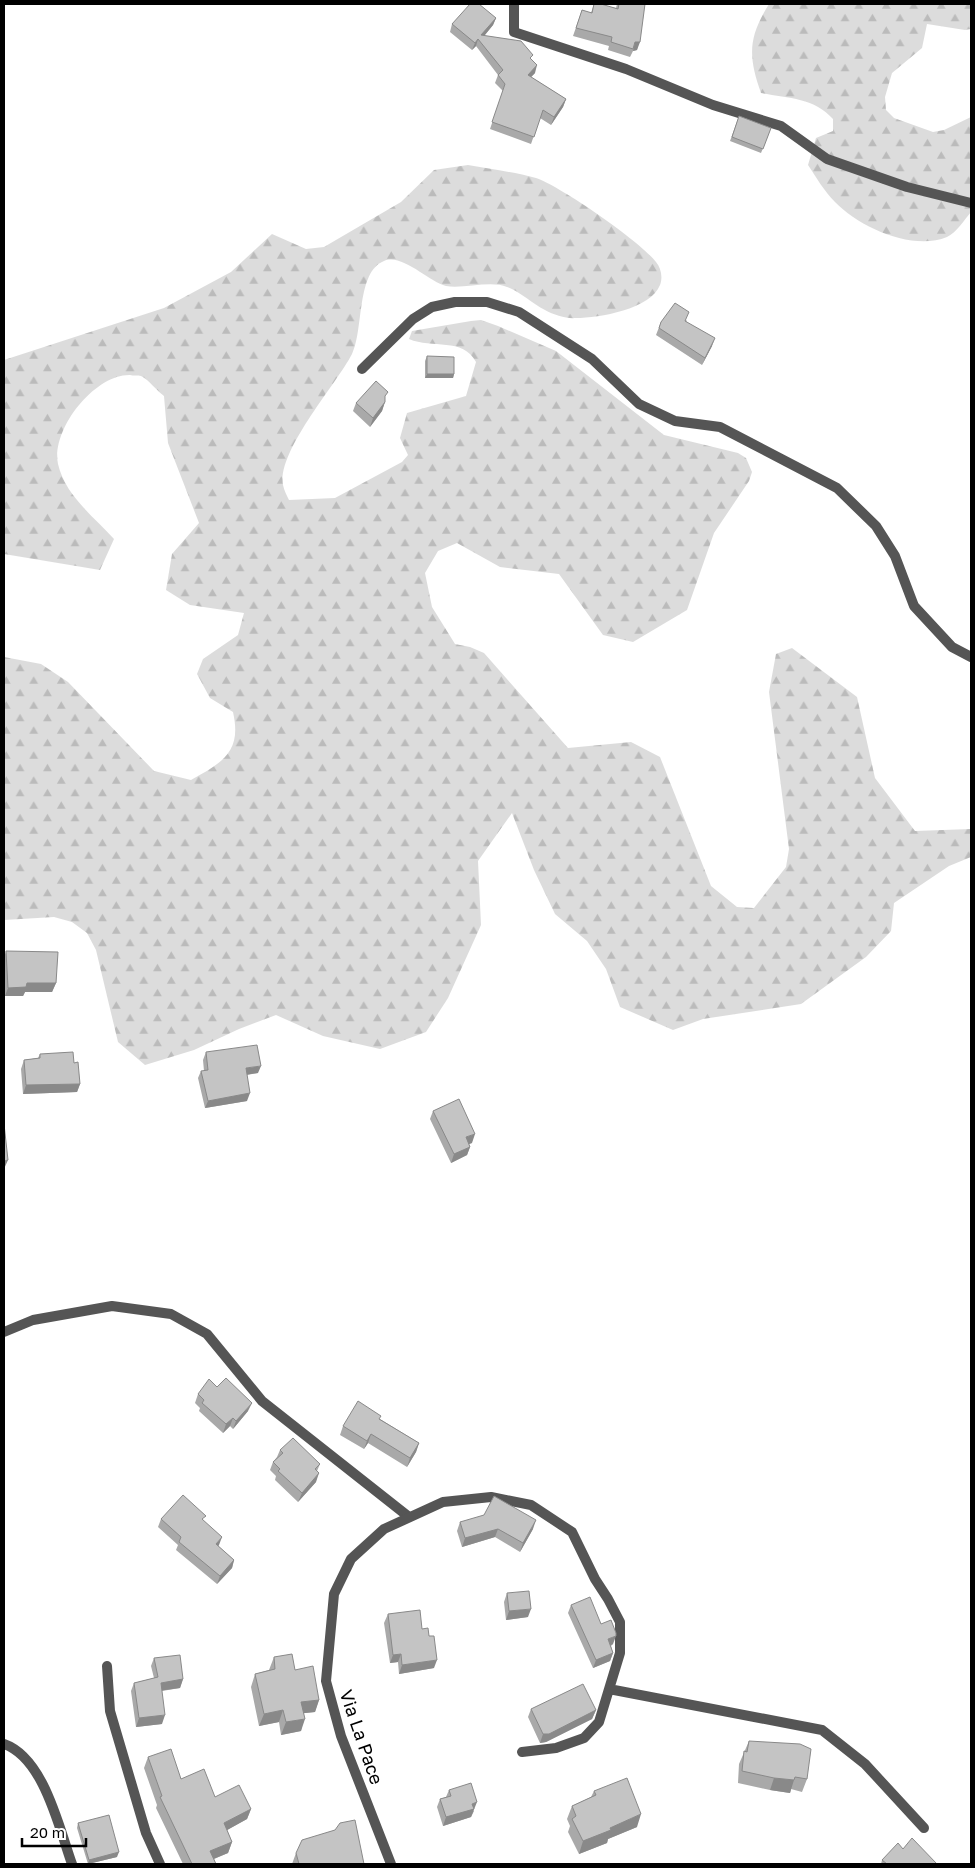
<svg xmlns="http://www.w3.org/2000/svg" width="975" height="1868" font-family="'Golos Text',sans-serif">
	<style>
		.forest { fill: url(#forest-firs) }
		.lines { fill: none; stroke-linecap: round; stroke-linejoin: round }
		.lane { stroke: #555; stroke-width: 10 }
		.street { stroke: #555; stroke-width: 10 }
		.wall { fill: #a9a9a9 }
		.shaded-wall { fill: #898989 }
		.building { fill: #c4c4c4; stroke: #898989 }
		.labels { text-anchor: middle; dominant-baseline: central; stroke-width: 4.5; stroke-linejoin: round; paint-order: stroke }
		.street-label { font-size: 18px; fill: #000; stroke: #fff }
	</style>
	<defs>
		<pattern id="forest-firs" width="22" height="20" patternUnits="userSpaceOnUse" patternTransform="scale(1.25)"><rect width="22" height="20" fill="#dcdcdc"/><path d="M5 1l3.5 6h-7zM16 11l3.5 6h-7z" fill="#bbb"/></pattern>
	</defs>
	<rect width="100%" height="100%" fill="#fff"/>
	<path class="forest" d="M769,4H971V29L965,30L927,24L922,48L892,73L885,97L886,110L894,118L933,132L944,130L971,117V212C965,219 956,233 947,237C913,251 860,228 835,202C824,191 816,177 808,165L816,138L833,131V119C815,98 788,98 761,93C748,56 748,38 769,4Z
		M468,165C490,169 514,172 536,178C560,186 640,241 656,262C661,268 663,277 660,285C651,309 599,318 576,318C567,319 554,315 545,310C532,304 521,292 507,287C491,280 464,289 446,286C429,282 402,253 384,261C356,272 364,330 352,354C336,385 277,451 283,485C284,490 287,496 289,500L335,498L402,462L408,455L400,438L407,413L466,396L476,362C463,337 432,349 409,339L412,331L471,321L481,320L498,326L556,351L664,435L738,453L746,458L752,472L749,481L714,533L687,610L633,642L603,635L559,574L500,567L457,543L438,551L425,573L432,607L455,644L470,647L484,653L568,748L631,742L660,757L711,886L737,907L754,908L786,867L789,849L769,692L776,654L792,648L857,697L875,778L915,831L971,829V857L949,866L894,903L891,931L866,957L801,1004L703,1019L673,1030L620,1007L606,969L587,941L555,914L534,870L512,813L478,861L481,925L448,998L426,1032L380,1049L323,1036L276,1015L239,1029L194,1050L145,1065L118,1042L96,950L87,933L72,922L54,917L4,920V657L41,664L68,682L154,771L191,780C223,762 242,752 233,712L210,698L197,674L203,659L238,635L244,613L190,605L166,590L172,554L199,523L168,443L164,396C157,391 149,380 141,376C138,375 133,376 130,375C95,374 51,429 58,464C65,495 93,516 114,539L100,570L4,554V360L164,308L231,272L272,234L306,249L324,247L401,202L434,170Z"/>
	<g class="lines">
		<path class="lane" d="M4,1332L33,1320L112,1306L171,1314L207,1334L262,1401L409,1517"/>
		<path class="street" d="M514,4V32L626,69L713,105L781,126L827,159L907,187L971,203
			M362,369L413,319L432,307L455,302H487L519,312L592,359L639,404L675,421L720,427L837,488L876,526L895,556L914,606L952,647L971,657
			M107,1666L110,1711L146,1833L160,1864
			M609,1689L822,1730L865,1764L924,1828
			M4,1744C44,1758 59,1828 72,1864
			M391,1864L341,1736L326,1681L334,1594L351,1559L384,1529L443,1502L491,1497L531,1505L572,1532L595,1579L608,1599L620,1622V1653L599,1722L584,1738L556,1748L522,1752"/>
	</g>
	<path class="wall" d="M594,4L616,8L617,4H645L637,50L633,51L630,57L608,50L609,46L573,36L582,10L591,13Z
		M496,18L493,25L484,36L531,59L535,73L531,77L566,99L563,107L551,125L540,118L531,144L490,129L503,91L495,83L498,75L476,46L472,50L450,32L452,24Z
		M739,116L771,128L761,153L730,141Z
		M687,320L686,321L712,346L702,365L656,335L661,322Z
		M427,356L454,374L453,378H425V361Z
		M385,401L382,411L370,427L353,411L356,403Z
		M6,951L56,983L52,992H25L23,996H5L4,958Z
		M206,1052L258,1073L247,1075V1101L205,1108L198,1078L201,1071H204L203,1060Z
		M40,1054L74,1063L80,1084L77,1092L23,1094L21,1069L24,1060L38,1058Z
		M433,1111L472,1143L469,1144L470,1147L467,1155L451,1163L430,1119Z
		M217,1387L248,1411L233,1429L230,1426L223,1433L199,1411L200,1408L195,1403L198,1394Z
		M380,1419L419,1443L416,1452L407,1467L368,1443L364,1449L340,1435L343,1426Z
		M280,1450L320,1464L317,1471L316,1482L298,1502L275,1480L276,1476L270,1470L273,1462L277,1457Z
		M161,1519L204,1521L219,1545L218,1546L234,1560L232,1568L217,1584L176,1550L178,1545L158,1527Z
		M460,1522L533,1529L520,1552L495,1537L462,1547L457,1531Z
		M507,1593L528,1617L506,1620L504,1602Z
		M571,1605L613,1644L611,1646L613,1653L610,1661L593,1668L568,1613Z
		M388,1614L422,1629L434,1668L399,1674L398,1662L390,1663L384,1623Z
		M274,1657L295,1670L319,1700L315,1712L304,1713L301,1731L281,1735L279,1722L259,1726L251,1687L255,1674L269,1670Z
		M154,1658L183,1679L180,1688L162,1691V1724L136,1727L131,1691L134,1683L154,1678L151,1666Z
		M531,1709L596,1710L592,1719L546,1742L540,1743L528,1717Z
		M749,1741L807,1779L802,1792L791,1789L790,1793L770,1790L738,1783L739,1764Z
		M148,1757L181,1779L215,1797L251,1809L247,1819L227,1830L232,1842L228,1853L214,1859L216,1864H183L156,1808L157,1805L144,1768Z
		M449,1790L474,1811L471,1817L443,1826L437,1807L440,1799L446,1797Z
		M594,1791L637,1827L608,1839L607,1843L579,1854L568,1832L570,1826L567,1819L572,1806L591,1797Z
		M78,1823L117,1857L88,1864L77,1828Z
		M903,1849L937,1864H881L882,1860Z
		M296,1853L364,1864H292Z"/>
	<path class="shaded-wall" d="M496,18L493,25L480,41L481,35Z
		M478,39L476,46L472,50L475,43Z
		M635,42H640L637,50L633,51Z
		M537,65L535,73L526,82L528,75Z
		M566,99L563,107L551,125L554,117Z
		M715,338L712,346L702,365L705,358Z
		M427,374H454L453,378H425Z
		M385,402L382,411L370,427L373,418Z
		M27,983H56L52,992H25L23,996H5L8,988Z
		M261,1066L258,1073L244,1075L246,1068Z
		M80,1084L77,1092L23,1094L26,1085Z
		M250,1093L247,1101L205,1108L208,1101Z
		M475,1134L472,1143L463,1146L466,1137Z
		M470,1147L467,1155L451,1163L454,1154Z
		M8,1160L4,1169V1161Z
		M252,1403L248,1411L233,1429L236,1421Z
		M233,1418L230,1426L223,1433L226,1424Z
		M371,1434L368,1443L364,1449L367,1441Z
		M419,1443L416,1452L407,1467L410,1458Z
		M319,1473L316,1482L298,1502L302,1493Z
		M536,1520L533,1529L520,1552L523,1543Z
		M498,1529L495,1537L462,1547L465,1538Z
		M222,1537L219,1545L213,1552L216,1544Z
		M234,1560L232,1568L217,1584L220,1576Z
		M531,1609L528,1617L506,1620L509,1611Z
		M616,1636L613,1644L605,1648L608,1639Z
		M613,1653L610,1661L593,1668L596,1660Z
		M401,1654L398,1662L390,1663L393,1655Z
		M437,1660L434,1668L399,1674L402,1665Z
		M183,1679L180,1688L158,1691L161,1683Z
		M319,1700L315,1712L296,1714L301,1702Z
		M283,1710L279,1722L259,1726L264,1714Z
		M596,1710L592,1719L546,1742L540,1743L543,1734Z
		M165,1715L162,1724L136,1727L139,1718Z
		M305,1719L301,1731L281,1735L286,1722Z
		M774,1778L794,1780L790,1793L770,1790Z
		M477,1802L471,1817L443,1826L446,1817L472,1804Z
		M251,1809L247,1819L220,1834L224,1823Z
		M641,1814L637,1827L608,1839L607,1843L579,1854L583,1841L610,1828Z
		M232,1842L228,1853L206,1862L210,1851Z
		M119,1852L117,1857L88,1864L89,1860Z"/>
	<path class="building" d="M470,4H479L496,18L481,35L521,41L533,55L530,58L537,65L528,75L566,99L554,117L543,110L534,137L492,122L505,84L498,75L503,70L478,39L475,43L452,24Z
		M594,4H601L618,9L619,4H645L640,42H635L633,49L611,42L612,37L576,28L582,10L592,13Z
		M739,116L771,128L763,149L732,137Z
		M675,303L689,312L685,321L715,338L705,358L659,328L661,322Z
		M427,356L454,357V374H427Z
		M376,381L388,392L385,396V402L373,418L356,403Z
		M6,951L58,952L56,983H27L26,987L8,988Z
		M257,1045L261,1066L246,1068L250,1093L208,1101L201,1071L208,1070L206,1052Z
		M73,1052L74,1063L78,1062L80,1084L26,1085L24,1060L40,1058V1054Z
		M459,1099L475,1134L466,1137L470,1147L454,1154L433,1111Z
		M4,1124L8,1160L4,1161Z
		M226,1378L252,1403L236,1421L233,1418L226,1424L202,1403L204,1400L198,1394L209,1379L217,1387Z
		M358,1401L381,1416L379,1419L419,1443L410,1458L371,1434L367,1441L343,1426Z
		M293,1438L320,1464L315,1469L319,1473L302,1493L278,1471L280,1469L273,1462L283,1453L280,1450Z
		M183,1495L206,1516L202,1519L222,1537L216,1544L234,1560L220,1576L179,1542L181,1537L161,1519Z
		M494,1496L536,1520L523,1543L498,1529L465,1538L460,1522L484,1515Z
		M529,1591L531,1609L509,1611L507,1593Z
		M590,1597L601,1624L611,1620L616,1633V1636L608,1639L613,1653L596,1660L571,1605Z
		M420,1610L422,1629L428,1628L429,1636H434L437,1660L402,1665L401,1654L393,1655L388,1614Z
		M292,1654L295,1670L313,1666L319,1700L301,1702L305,1719L286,1722L283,1710L264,1714L255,1674L275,1669L274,1657Z
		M180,1655L183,1679L161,1683L165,1715L139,1718L134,1683L158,1677L154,1658Z
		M583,1684L596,1710L549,1734H543L531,1709Z
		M749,1741L800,1744L811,1749L807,1779L795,1777L794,1780L774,1778L742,1771L744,1751L747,1752Z
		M171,1749L181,1779L204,1769L215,1797L239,1785L251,1809L224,1823L232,1842L210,1851L216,1864H192L160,1797L162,1796L148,1757Z
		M627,1778L641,1814L610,1828L611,1830L583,1841L572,1819L576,1816L572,1806L596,1795L594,1791Z
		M471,1783L477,1802L472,1804L474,1809L446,1817L440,1799L451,1796L449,1790Z
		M109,1815L119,1852L89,1860L78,1823Z
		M355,1820L364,1864H299L296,1853L302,1840L335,1830L340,1823Z
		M912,1838L937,1864H887L882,1860L898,1843L903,1849Z"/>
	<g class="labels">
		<g class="street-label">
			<text transform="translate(362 1737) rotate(71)">Via La Pace</text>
		</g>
	</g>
	<rect width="975" height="1868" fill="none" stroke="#000000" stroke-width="10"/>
	<path d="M22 1838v8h64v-8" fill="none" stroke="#000000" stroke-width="2.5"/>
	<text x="30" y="1838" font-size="15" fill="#000000" stroke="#ffffff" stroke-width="4" paint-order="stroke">20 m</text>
</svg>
